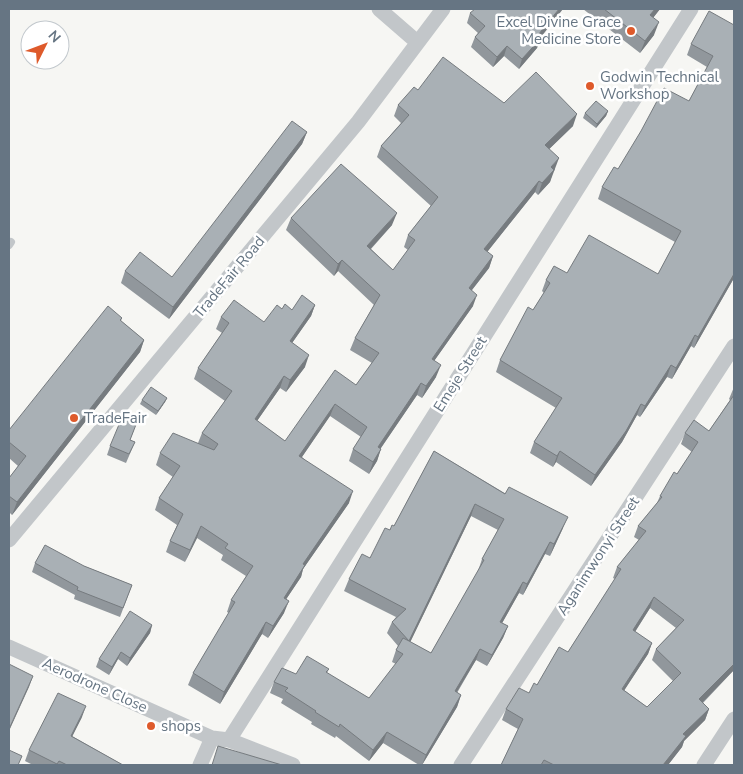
<svg xmlns="http://www.w3.org/2000/svg" width="743" height="774" font-family="'Nunito Sans',sans-serif">
	<style>
		.lines { fill: none; stroke-linecap: round; stroke-linejoin: round }
		.service { stroke: #c2c6c9; stroke-width: 8 }
		.minor { stroke: #c2c6c9; stroke-width: 15 }
		.wall { fill: #91979c; fill-rule: evenodd }
		.shaded-wall { fill: #767b7f }
		.building { fill: #a9b0b5; stroke: #767b7f; fill-rule: evenodd }
		.poi-dot { fill: #de5a2b; stroke: #fff; stroke-width: 2 }
		.labels { text-anchor: middle; dominant-baseline: central; stroke-width: 5; stroke-linejoin: round; paint-order: stroke }
		.poi-label { font-size: 15px; fill: #667583; stroke: #fff; text-anchor: start }
		.street-label { font-size: 15px; fill: #667583; stroke: #fff }
	</style>
	<rect width="100%" height="100%" fill="#f6f6f3"/>
	<g class="lines">
		<path class="service" d="M9,245L11,242"/>
		<path class="minor" d="M379,9L417,42
			M9,540L358,122L443,9
			M9,647L212,738L229,740L293,765
			M229,740L691,9
			M200,765L212,738
			M461,765L734,346
			M704,765L734,719"/>
	</g>
	<path class="wall" d="M583,9H660L653,18L654,35L640,53Z
		M470,13L540,38L537,48L519,69L504,56L493,67L471,47L475,37L478,33L467,23Z
		M734,25V278L694,348L691,346L672,379L667,377L640,417L637,415L622,442L591,486L556,462L553,467L530,453L534,442L556,408L496,372L500,360L544,293L542,291L546,280L567,273L658,274L675,242L598,199L602,187L618,169L689,101L707,67L687,55L691,44Z
		M418,90L504,103L573,126L549,149L555,170L553,171L550,182L538,195L535,192L487,252L493,256L489,268L472,290L473,306L434,361L436,377L422,398L417,395L381,448L377,461L369,474L349,461L353,449L361,437L330,416L302,457L349,503L303,569L301,577L286,599L284,613L268,638L262,634L220,704L188,685L193,673L229,613L227,612L231,600L246,576L221,560L223,555L197,538L185,562L166,552L170,541L177,525L155,510L159,498L173,477L156,465L160,453L198,443L202,433L225,401L194,379L198,368L222,333L216,329L221,317L264,322L282,309L292,310L315,305L311,316L292,343L305,367L286,392L280,388L257,421L285,441L356,385L372,363L350,350L355,338L374,305L338,271L334,276L286,230L291,218L392,225L371,249L393,270L408,250L404,247L408,235L431,206L377,157L381,146L401,123L394,116L398,105Z
		M608,111L606,116L596,128L583,118L585,113Z
		M307,132L302,144L169,319L121,283L125,271L172,277Z
		M122,318L121,321L144,340L140,352L12,515L9,512V478L18,466L9,458V430Z
		M734,387V670L703,703L709,709L705,720L684,741L682,747L668,765H501L518,729L502,720L506,709L529,693L568,652L615,579L613,578L617,567L639,540L634,537L638,526L657,503L660,496L677,474L692,452L681,444L685,433L709,431L730,400L729,399ZM650,608L676,628L656,649L652,660L673,681L647,707L624,690L648,654L652,643L635,632Z
		M167,398L165,402L156,415L140,404L142,400Z
		M134,430L130,440L135,442L126,463L107,455L110,446Z
		M434,451L563,528L550,556L545,554L523,595L519,593L502,623L508,626L503,638L487,666L476,660L457,693L461,695L457,707L422,765H419L383,743L369,761L336,736L335,738L311,724L312,722L281,703L283,699L270,693L274,682L296,674L329,669L327,673L369,698L396,664L392,662L396,650L398,646L387,633L392,622L396,617L344,591L349,579L370,558L390,530L394,526ZM471,516L498,530L482,559L478,571L431,653L410,642Z
		M35,563L84,566L132,585L120,617L74,599L75,595L32,572Z
		M152,625L150,633L127,666L118,659L109,675L96,667L99,659Z
		M82,717L72,736L123,765H33L25,761L29,750Z"/>
	<path class="shaded-wall" d="M559,9H563L534,46L538,35Z
		M655,9H660L645,28L650,15Z
		M659,22L654,35L640,53L645,41Z
		M541,38L537,48L519,69L522,59Z
		M507,46L504,56L493,67L497,57Z
		M608,111L606,116L596,128L597,124Z
		M577,114L573,126L541,157L545,145Z
		M307,132L302,144L169,319L173,307Z
		M559,158L550,182L538,195L542,183L551,167Z
		M539,181L535,192L480,261L484,249Z
		M397,213L392,225L363,257L367,246Z
		M493,256L489,268L464,300L469,288Z
		M342,260L338,271L334,276L338,264Z
		M734,274V278L694,348L698,337Z
		M477,295L473,306L427,371L432,359Z
		M315,305L311,316L285,353L290,341Z
		M695,335L691,346L672,379L676,368Z
		M144,340L140,352L12,515L17,502Z
		M309,355L305,367L286,392L290,380Z
		M441,365L436,377L422,398L426,386Z
		M671,365L667,377L640,417L645,406Z
		M284,376L280,388L250,431L255,419Z
		M421,383L417,395L374,458L378,447Z
		M167,398L165,402L156,415L158,411Z
		M335,404L330,416L295,467L299,456Z
		M641,404L637,415L622,442L591,486L595,475Z
		M381,449L377,461L369,474L373,462Z
		M560,451L556,462L553,467L557,456Z
		M353,491L349,503L303,569L301,577L279,610L284,598L303,564Z
		M475,504L471,516L405,653L409,641Z
		M568,517L563,528L550,556L554,544Z
		M201,526L197,538L185,562L190,550Z
		M550,542L545,554L523,595L527,584Z
		M523,582L519,593L496,634L500,622Z
		M654,597L650,608L629,641L633,630Z
		M289,601L284,613L268,638L273,626Z
		M266,622L262,634L220,704L224,692Z
		M152,625L150,633L127,666L130,658Z
		M508,626L503,638L487,666L492,655Z
		M652,643L648,654L618,700L622,689Z
		M480,649L476,660L450,703L455,691Z
		M121,652L118,659L109,675L112,667Z
		M734,664V670L730,674L695,710L699,699Z
		M33,676L29,687L9,731V729Z
		M461,695L457,707L422,765L426,755Z
		M86,706L82,717L67,747L71,736Z
		M709,709L705,720L684,741L682,747L668,765H663L683,734Z
		M387,732L383,743L369,761L373,750Z"/>
	<path class="building" d="M475,9H559L538,35L541,38L522,59L507,46L497,57L475,37L485,26L470,13Z
		M604,9H655L650,15L659,22L645,41Z
		M709,11L734,25V274L698,337L695,335L676,368L671,365L645,406L641,404L626,431L595,475L560,451L557,456L534,442L562,398L500,360L528,307L533,310L550,283L546,280L554,266L567,273L589,235L658,274L681,231L602,187L614,167L618,169L641,131L664,88L689,101L713,56L691,44Z
		M443,57L504,103L536,72L577,114L545,145L559,158L551,167L554,170L542,183L539,181L484,249L493,256L469,288L477,295L432,359L441,365L426,386L421,383L378,447L381,449L373,462L353,449L367,427L335,404L299,456L353,491L303,564L305,565L284,598L289,601L273,626L266,622L224,692L193,673L235,602L231,600L253,566L225,548L228,544L201,526L190,550L170,541L183,514L159,498L180,466L160,453L173,433L214,450L218,444L202,433L232,391L198,368L229,323L221,317L234,300L264,322L277,305L282,309L285,304L292,310L302,295L315,305L290,341L309,355L290,380L284,376L255,419L285,441L335,370L356,385L379,353L355,338L380,295L342,260L338,264L291,218L341,164L397,213L367,246L393,270L415,240L408,235L438,197L381,146L409,115L398,105L414,87L418,90Z
		M596,101L608,111L597,124L585,113Z
		M292,121L307,132L173,307L125,271L140,252L172,277Z
		M108,306L122,318L120,320L144,340L17,502L9,496V478L26,456L9,442V430Z
		M151,387L167,398L158,411L142,400Z
		M734,395V664L699,699L709,709L683,734L686,736L663,765H554L544,760L541,765H501L523,719L506,709L519,688L529,693L534,683L537,685L559,647L568,652L621,569L617,567L646,531L638,526L662,497L660,496L674,472L677,474L698,442L685,433L694,420L709,431ZM654,597L684,620L656,649L681,673L647,707L622,689L652,643L633,630Z
		M123,415L137,422L130,440L135,442L129,454L110,446Z
		M434,451L505,494L509,487L568,517L554,544L550,542L527,584L523,582L500,622L508,626L492,655L480,649L455,691L461,695L426,755L387,732L373,750L340,724L339,727L315,712L316,711L285,691L288,688L274,682L282,668L296,674L307,656L329,669L326,672L369,698L403,654L396,650L403,638L409,641L392,622L406,609L349,579L362,554L370,558L385,528L390,530L392,525L394,526ZM475,504L504,519L482,559L484,560L431,653L409,641Z
		M45,545L84,566L132,585L123,608L77,590L78,587L35,563Z
		M130,611L152,625L130,658L121,652L112,667L99,659Z
		M9,664L33,676L9,729Z
		M58,693L86,706L71,736L123,765H67L59,761L57,764L29,750Z
		M218,746L282,765H212Z
		M9,750L22,756L18,765H9Z"/>
	<g class="poi-dot">
		<circle cx="631" cy="31" r="5"/>
		<circle cx="590" cy="86" r="5"/>
		<circle cx="74" cy="418" r="5"/>
		<circle cx="151" cy="726" r="5"/>
	</g>
	<g class="labels">
		<g class="poi-label">
			<text x="621" y="22" text-anchor="end">Excel Divine Grace<tspan x="621" dy="17">Medicine Store</tspan></text>
			<text x="600" y="77">Godwin Technical<tspan x="600" dy="17">Workshop</tspan></text>
			<text x="84" y="418">TradeFair</text>
			<text x="161" y="726">shops</text>
		</g>
		<g class="street-label">
			<text transform="translate(229 277) rotate(-50)">TradeFair Road</text>
			<text transform="translate(460 374) rotate(-58)">Emeje Street</text>
			<text transform="translate(598 556) rotate(-57)">Aganimwonyi Street</text>
			<text transform="translate(95 685) rotate(24)">Aerodrone Close</text>
		</g>
	</g>
	<rect width="743" height="774" fill="none" stroke="#667583" stroke-width="20"/>
	<g transform="translate(45 45) rotate(48)"><circle r="24" fill="#ffffff" stroke="#c2c8cd"/>
	<path d="M0-4L9 19L0 12L-9 19Z" fill="#de5a2b"/>
	<text y="-8" font-size="14" font-weight="bold" text-anchor="middle" fill="#667583">N</text>
	</g>
</svg>
